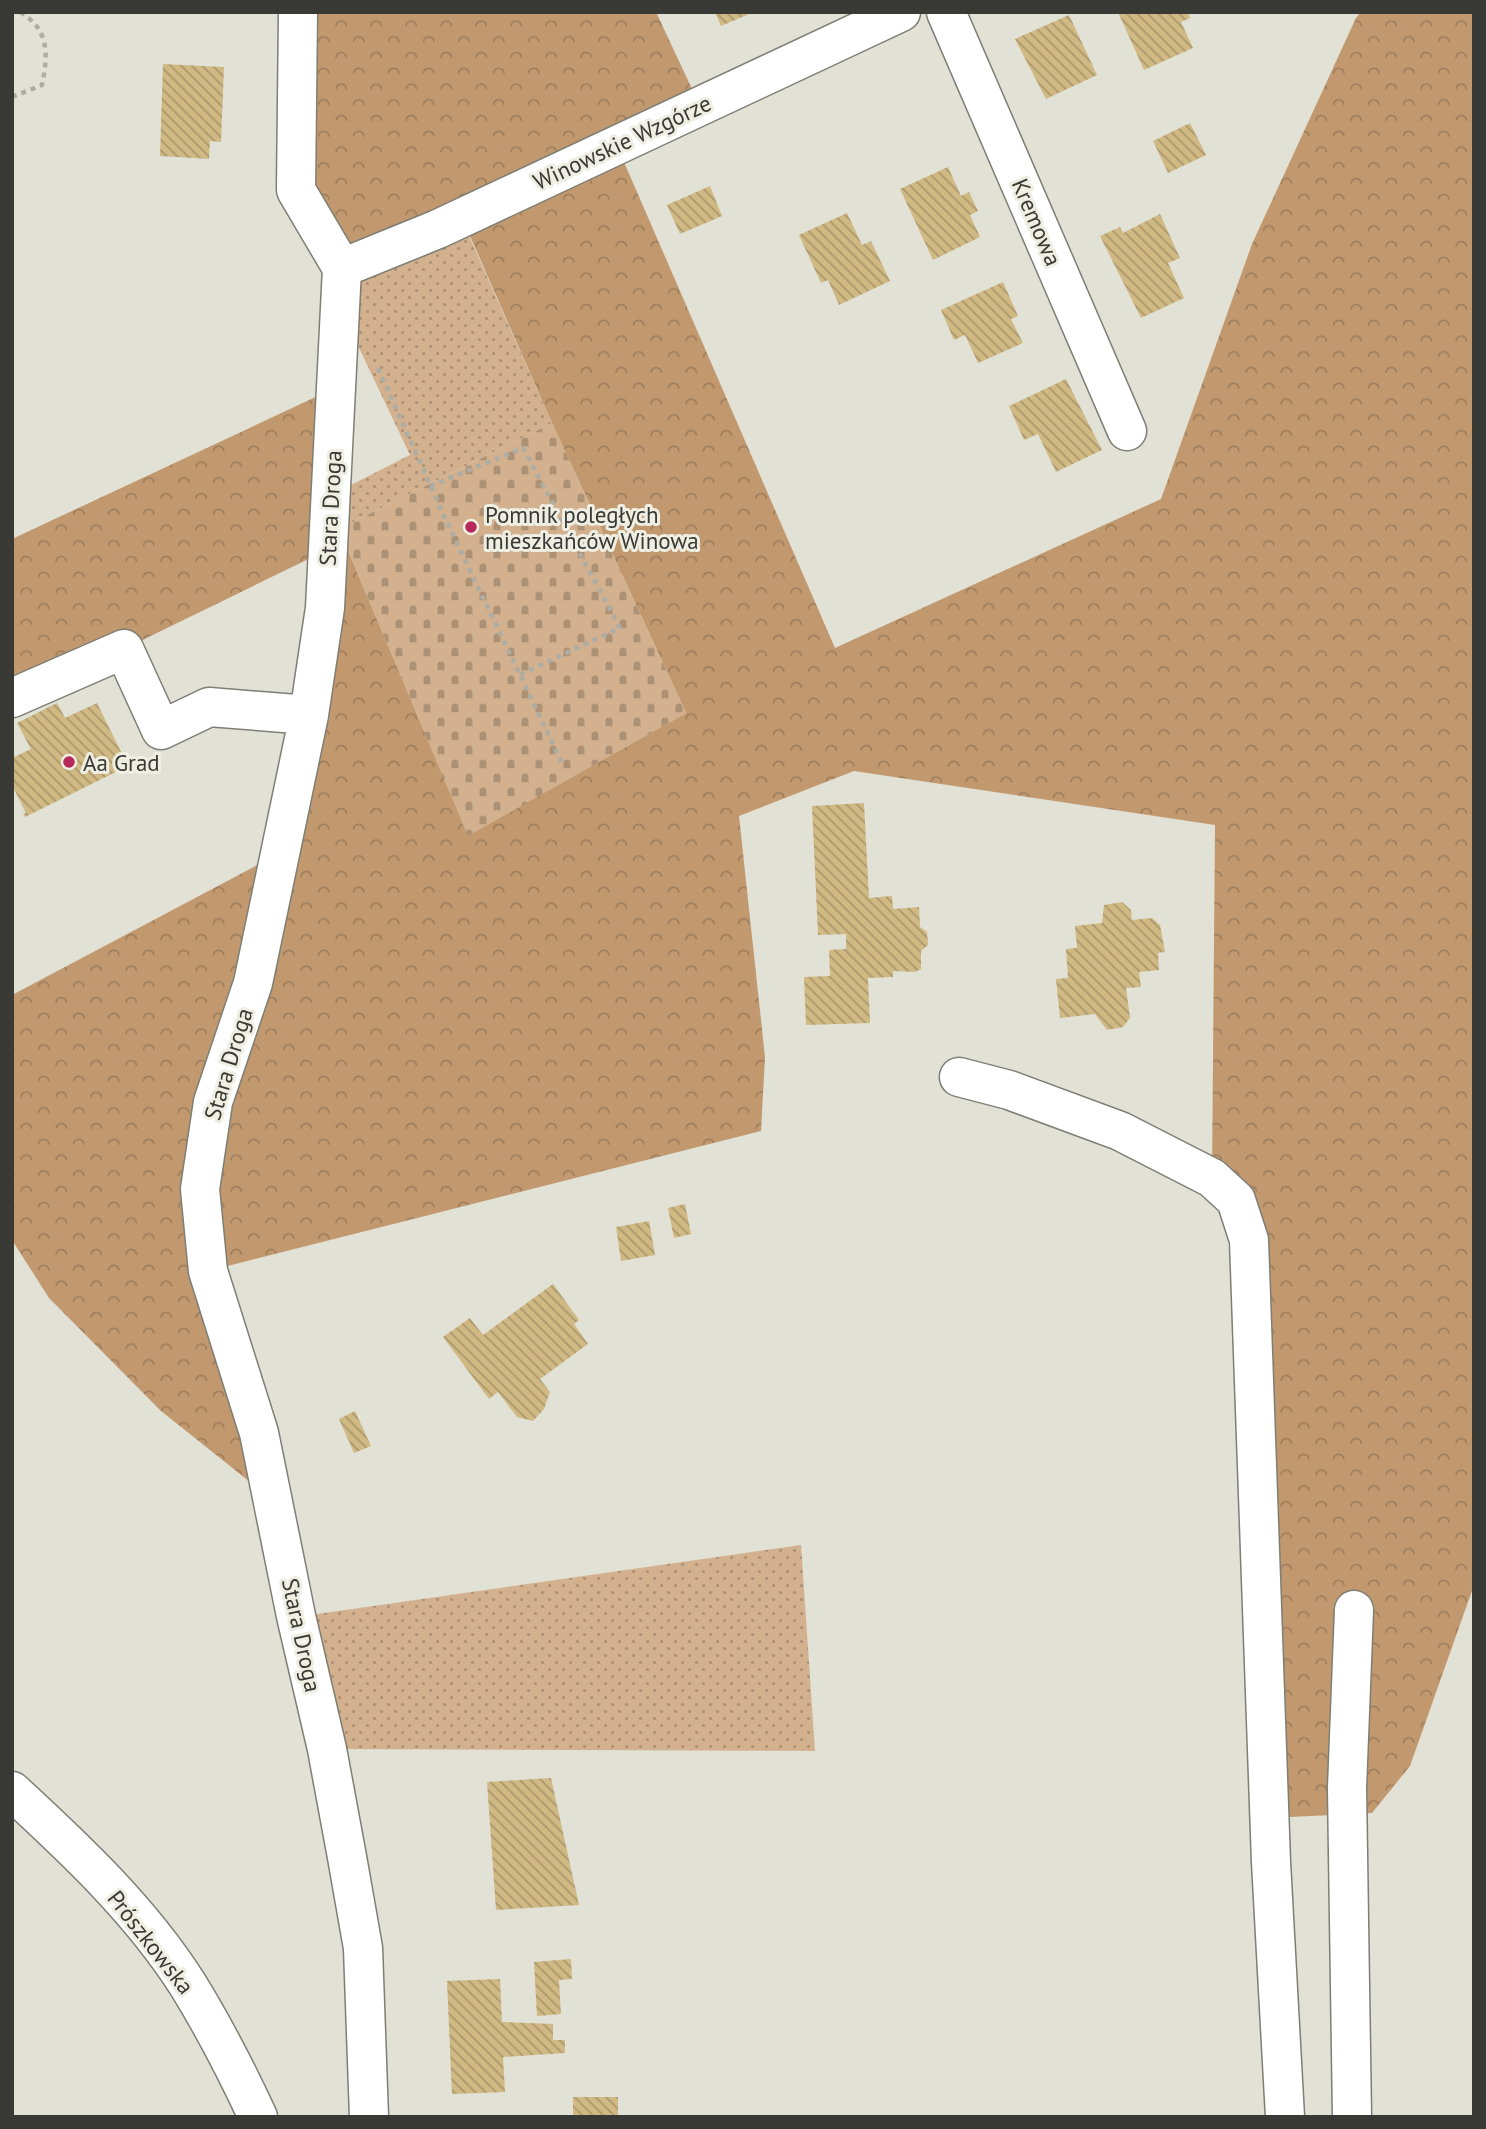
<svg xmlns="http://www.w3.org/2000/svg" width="1486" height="2129" font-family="'PT Sans',sans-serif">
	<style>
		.grass { fill: url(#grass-dots) }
		.forest { fill: url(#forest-crowns) }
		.cemetery { fill: url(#cemetery-stones) }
		.building { fill: url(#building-back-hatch) }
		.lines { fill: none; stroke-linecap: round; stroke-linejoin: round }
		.minor-casing { stroke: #7e7e74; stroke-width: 41 }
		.major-casing { stroke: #7e7e74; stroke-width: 41 }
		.path { stroke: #adada4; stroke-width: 4.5; stroke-dasharray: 5 5; stroke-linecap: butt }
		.minor { stroke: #fff; stroke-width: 38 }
		.major { stroke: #fff; stroke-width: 38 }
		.poi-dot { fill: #b6285a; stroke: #eeeee3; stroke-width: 2.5 }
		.labels { text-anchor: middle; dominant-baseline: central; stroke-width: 6; stroke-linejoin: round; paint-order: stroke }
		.street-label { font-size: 23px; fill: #393935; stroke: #eeeee3 }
		.poi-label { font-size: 23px; fill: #393935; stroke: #eeeee3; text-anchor: start }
	</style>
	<defs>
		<pattern id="grass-dots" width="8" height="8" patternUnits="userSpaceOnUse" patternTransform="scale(1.75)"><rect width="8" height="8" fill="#d4b18e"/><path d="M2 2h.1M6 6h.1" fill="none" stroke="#ad9175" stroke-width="1.8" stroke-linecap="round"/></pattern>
		<pattern id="forest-crowns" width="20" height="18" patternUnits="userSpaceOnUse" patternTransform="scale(1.75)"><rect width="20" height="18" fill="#c2996f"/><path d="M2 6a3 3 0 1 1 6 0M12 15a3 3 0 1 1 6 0" fill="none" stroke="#9f7e5c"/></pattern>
		<pattern id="cemetery-stones" width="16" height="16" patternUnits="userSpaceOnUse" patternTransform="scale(1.75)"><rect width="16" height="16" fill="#d4b18e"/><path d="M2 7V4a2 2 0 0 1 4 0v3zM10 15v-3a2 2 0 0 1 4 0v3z" fill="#ad9175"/></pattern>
		<pattern id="building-back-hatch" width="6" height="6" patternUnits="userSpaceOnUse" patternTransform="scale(1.75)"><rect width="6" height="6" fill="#d0b983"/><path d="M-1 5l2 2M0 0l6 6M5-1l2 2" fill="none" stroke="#aa976c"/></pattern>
	</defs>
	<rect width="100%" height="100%" fill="#e1e1d6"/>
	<path class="grass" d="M461,218L552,423L339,529L331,495L410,455L341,310L342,268Z
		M801,1545L815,1751L327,1749L296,1617Z"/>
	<path class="forest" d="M298,12H656L700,106L617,146L835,648L1161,499L1252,244L1356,18L1361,12H1474V1585L1410,1766L1372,1813L1270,1818L1249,1240L1212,1178L1215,825L854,771L739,816L765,1057L761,1131L208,1271L274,1501L161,1411L49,1298L12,1240V995L280,853L327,550L124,649L12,698V539L337,387L339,529L468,835L686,713L552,423L462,218L342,268L296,190Z"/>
	<path class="cemetery" d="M552,423L686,713L468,836L339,529Z"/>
	<path class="building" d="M715,12H754L721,26Z
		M1118,12H1188L1190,18L1181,22L1193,48L1144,70Z
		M1069,15L1097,75L1046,99L1015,39Z
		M163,64L224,67L221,142L210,141L209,159L160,156Z
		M1190,123L1206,155L1168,173L1153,141Z
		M948,167L961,196L969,192L978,211L970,215L980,237L933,260L900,189Z
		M710,186L722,216L680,234L667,205Z
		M847,213L862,245L871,241L890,281L839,305L828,280L821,283L799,235Z
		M1160,214L1180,258L1168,263L1184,298L1141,318L1100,236L1120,227L1123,233Z
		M1003,282L1018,316L1011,319L1023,343L978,363L965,335L954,340L941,310Z
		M1066,379L1102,450L1056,472L1038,434L1024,440L1009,406Z
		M57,703L65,718L97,703L128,766L25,817L23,814L26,813L12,785V758L31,749L17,723Z
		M864,803L869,898L892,896L893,909L919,907L920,927L927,932L928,945L921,951V969L915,972L893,971V977L868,978L870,1023L806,1025L804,977L830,976L829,950L846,949V934L818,935L812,806Z
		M1122,902L1131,910L1132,920L1152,918L1160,925L1165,952L1158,953L1159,970L1139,972L1141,987L1126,988L1130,1018L1123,1027L1107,1030L1095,1014L1060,1018L1056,979L1068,978L1066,949L1077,948L1075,926L1102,923L1104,905Z
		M685,1204L691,1234L674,1238L668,1208Z
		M649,1221L655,1255L621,1261L616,1227Z
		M553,1284L579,1320L574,1324L588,1344L540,1379L550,1392L544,1409L533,1421L517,1417L498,1392L489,1399L443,1337L470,1318L483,1335Z
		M355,1411L371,1446L354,1453L339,1419Z
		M551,1778L579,1905L496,1910L487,1782Z
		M571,1959L572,1979L559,1980L561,2014L537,2016L534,1962Z
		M500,1979L502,2022L553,2024V2040H565V2053L503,2057L505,2092L452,2094L447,1981Z
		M573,2097H618V2117H573Z"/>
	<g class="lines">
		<defs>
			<path id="minor" d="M298,12L296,190L342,268L325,608L309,715L253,983L213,1102L200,1189L208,1271L259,1433L296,1616L327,1749L347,1857L363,1948L369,2117
				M946,12L1127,431
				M342,268L438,229L901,12
				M12,698L124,649L161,730L209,707L309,715
				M959,1077L1009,1090L1120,1131L1212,1178L1236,1200L1249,1240L1271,1862L1285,2117
				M1352,2117L1347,1788L1354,1610"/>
			<path id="major" d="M12,1791C76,1850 141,1911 188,1985C214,2027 237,2072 258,2117"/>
		</defs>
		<use href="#minor" class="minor-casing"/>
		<use href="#major" class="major-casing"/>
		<path class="path" d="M12,97L42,85C48,55 50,30 20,12
			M378,368L444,516L563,765
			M430,486L523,448L620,628L519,675"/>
		<use href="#minor" class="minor"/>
		<use href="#major" class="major"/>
	</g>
	<g class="poi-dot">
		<circle cx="471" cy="527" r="7"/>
		<circle cx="69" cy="762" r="7"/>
	</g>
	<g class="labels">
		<g class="street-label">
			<text transform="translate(622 142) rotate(-25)">Winowskie Wzgórze</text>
			<text transform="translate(1037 222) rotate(67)">Kremowa</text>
			<text transform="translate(330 508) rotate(-87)">Stara Droga</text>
			<text transform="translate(228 1064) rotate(-73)">Stara Droga</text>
			<text transform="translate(302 1635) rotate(78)">Stara Droga</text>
			<text transform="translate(151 1942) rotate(52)">Prószkowska</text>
		</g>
		<g class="poi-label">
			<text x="485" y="514">Pomnik poległych<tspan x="485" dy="26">mieszkańców Winowa</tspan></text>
			<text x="83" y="762">Aa Grad</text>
		</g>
	</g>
	<rect width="1486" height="2129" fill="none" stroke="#393935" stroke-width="28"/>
</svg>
